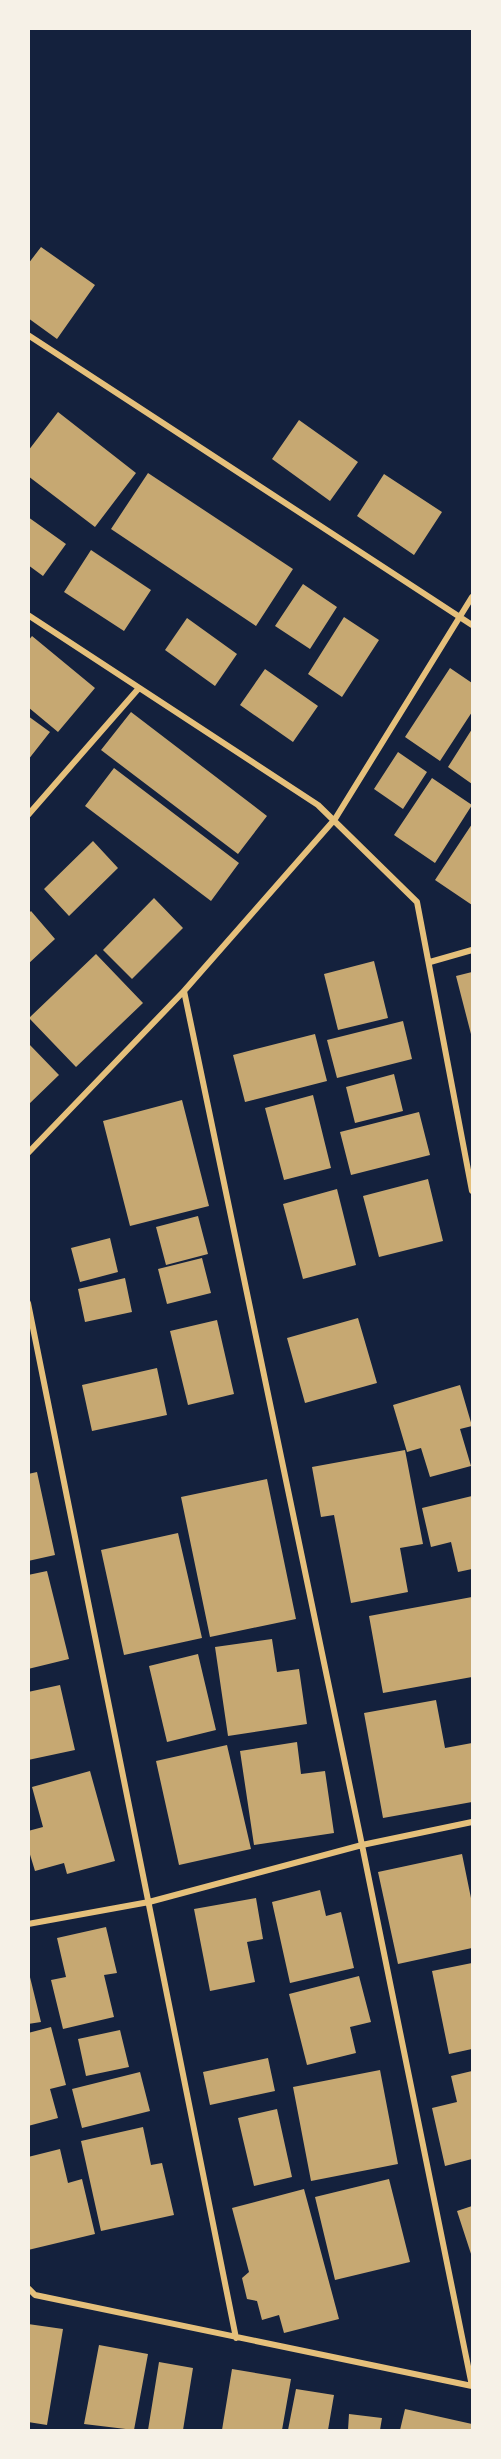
<svg xmlns="http://www.w3.org/2000/svg" width="501" height="2459" font-family="'Varela Round',sans-serif">
	<style>
		.building { fill: #c6a872 }
		.lines { fill: none; stroke-linecap: round; stroke-linejoin: round }
		.minor { stroke: #e5c07b; stroke-width: 6 }
	</style>
	<rect width="100%" height="100%" fill="#14213d"/>
	<path class="building" d="M41,247L95,285L57,339L28,318V264Z
		M58,412L136,473L95,527L28,476V451Z
		M299,420L358,462L330,501L272,459Z
		M148,473L293,569L256,626L111,529Z
		M384,474L442,512L414,555L357,516Z
		M28,517L66,544L43,576L28,565Z
		M91,550L151,590L124,631L64,592Z
		M303,584L337,607L310,649L275,626Z
		M344,617L379,640L342,697L308,674Z
		M187,618L237,654L215,686L165,650Z
		M32,636L95,688L58,732L28,707V641Z
		M450,668L472,683V712L440,761L405,737Z
		M265,669L318,706L293,742L240,705Z
		M131,712L267,816L238,854L101,750Z
		M28,716L50,732L28,760Z
		M472,729V784L448,767Z
		M398,752L427,772L403,809L374,789Z
		M114,768L239,863L211,901L85,806Z
		M432,778L472,805L435,863L394,835Z
		M472,824V905L435,880Z
		M93,841L118,868L69,916L44,889Z
		M154,898L183,928L132,979L103,950Z
		M31,911L55,939L28,964V914Z
		M96,954L143,1003L76,1067L29,1018Z
		M374,961L388,1018L338,1030L324,974Z
		M472,972V1038L456,976Z
		M403,1021L412,1059L337,1078L327,1040Z
		M315,1034L327,1081L245,1102L233,1055Z
		M28,1043L59,1075L28,1105Z
		M394,1074L403,1111L355,1123L346,1087Z
		M313,1095L331,1168L284,1180L265,1108Z
		M182,1100L209,1206L130,1226L103,1121Z
		M419,1112L430,1155L351,1175L340,1132Z
		M428,1179L443,1241L379,1257L363,1196Z
		M337,1189L356,1265L303,1279L283,1204Z
		M198,1216L208,1254L166,1265L156,1227Z
		M110,1238L118,1272L80,1282L71,1248Z
		M202,1258L211,1293L167,1304L158,1269Z
		M125,1278L132,1312L85,1322L78,1289Z
		M358,1318L377,1383L305,1403L287,1338Z
		M217,1320L234,1394L188,1405L170,1331Z
		M157,1368L167,1415L92,1431L82,1385Z
		M460,1385L472,1426L460,1429L471,1466L430,1477L421,1448L407,1452L393,1405Z
		M405,1450L423,1544L400,1548L408,1592L351,1603L334,1515L321,1517L312,1467Z
		M37,1472L55,1555L28,1561V1474Z
		M267,1479L296,1619L210,1637L181,1497Z
		M472,1496V1569L458,1572L451,1542L431,1547L422,1508Z
		M178,1533L202,1638L124,1655L101,1550Z
		M47,1571L69,1659L28,1669V1575Z
		M472,1597V1677L383,1693L369,1616Z
		M272,1639L277,1672L299,1669L307,1724L228,1736L215,1647Z
		M198,1654L216,1730L167,1742L149,1666Z
		M60,1685L75,1750L28,1760V1692Z
		M436,1700L445,1748L472,1743V1802L383,1818L364,1713Z
		M297,1742L301,1774L325,1771L334,1833L254,1845L240,1751Z
		M227,1745L251,1849L179,1865L156,1761Z
		M90,1771L115,1861L67,1874L64,1863L35,1871L28,1848V1831L43,1827L32,1787Z
		M462,1854L472,1903V1948L398,1964L378,1872Z
		M320,1890L326,1916L341,1912L354,1968L290,1983L272,1902Z
		M256,1898L263,1939L247,1942L255,1982L210,1991L194,1909Z
		M106,1927L117,1973L104,1975L114,2017L63,2029L51,1980L66,1977L57,1938Z
		M472,1963V2049L449,2054L432,1971Z
		M28,1969L41,2022L28,2024Z
		M359,1976L371,2022L350,2027L356,2053L307,2065L289,1994Z
		M51,2027L66,2085L50,2089L58,2118L28,2126V2033Z
		M120,2030L129,2067L86,2076L78,2039Z
		M268,2058L275,2091L210,2105L203,2072Z
		M380,2070L398,2164L311,2181L293,2087Z
		M472,2071V2159L445,2166L432,2108L457,2102L451,2076Z
		M140,2072L150,2111L82,2128L72,2089Z
		M277,2109L292,2177L254,2186L238,2118Z
		M143,2127L151,2165L162,2163L174,2215L101,2231L81,2141Z
		M60,2149L68,2183L82,2179L95,2234L28,2250V2157Z
		M389,2179L410,2262L335,2280L315,2197Z
		M304,2189L339,2319L284,2333L279,2315L262,2320L257,2301L247,2299L242,2278L249,2272L232,2208Z
		M472,2206V2257L457,2211Z
		M28,2324L63,2329L47,2425L28,2422Z
		M99,2345L148,2354L134,2430L84,2424Z
		M159,2362L193,2368L183,2430H148Z
		M232,2369L291,2379L282,2430H222Z
		M296,2389L334,2395L328,2430H288Z
		M405,2409L472,2424V2430H400Z
		M349,2414L382,2418L380,2430H348Z"/>
	<g class="lines">
		<path class="minor" d="M28,335L472,625
			M28,615L318,805L417,902L472,1191
			M28,815L139,688
			M430,962L472,950
			M184,991L362,1845L472,2386
			M28,1153L184,991L335,819L472,597
			M28,1303L236,2338
			M28,1924L149,1902L362,1845L472,1822
			M28,2288L35,2295L472,2386"/>
	</g>
	<rect width="501" height="2459" fill="none" stroke="#f6f1e7" stroke-width="60"/>
</svg>
